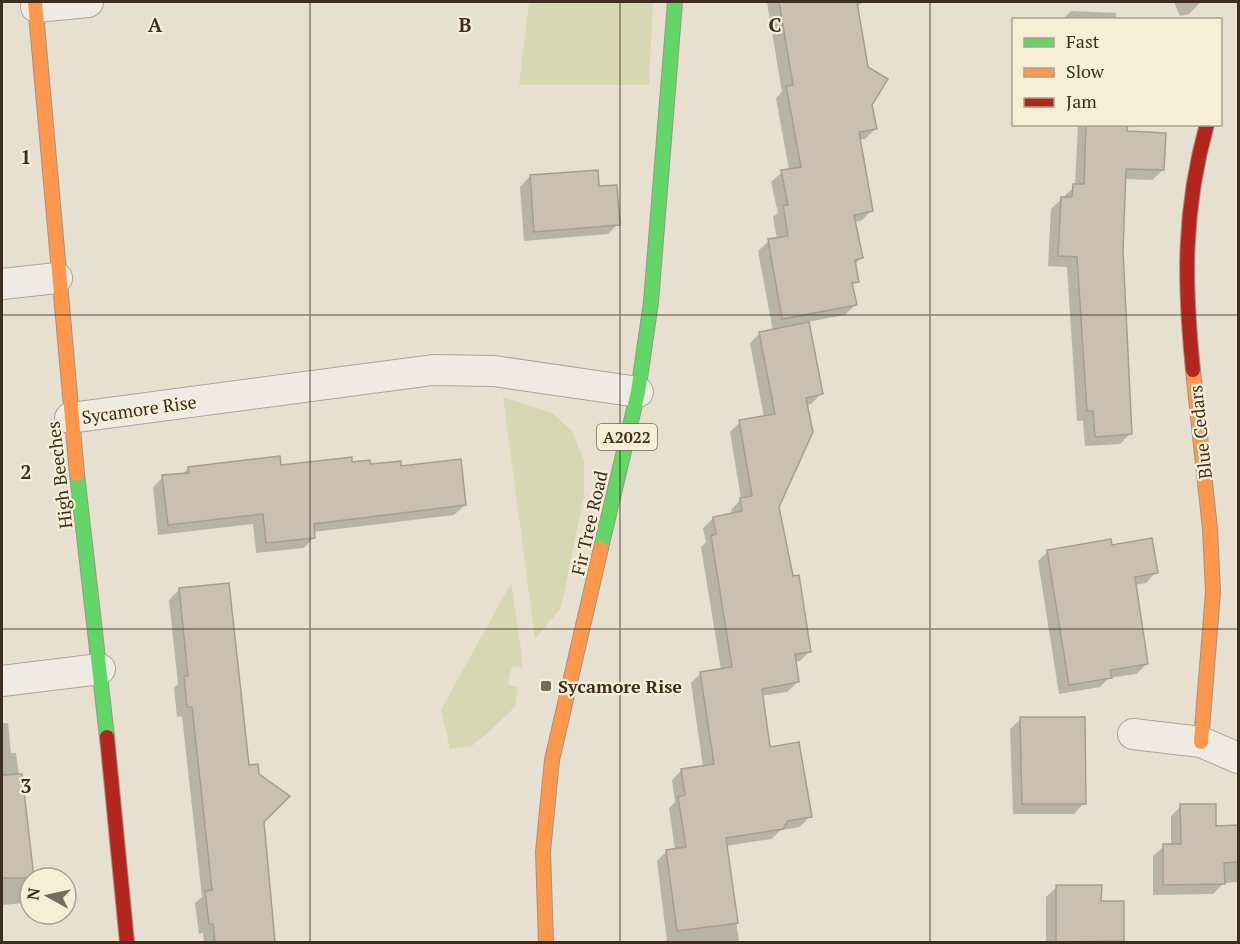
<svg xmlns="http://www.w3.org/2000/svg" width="1240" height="944" font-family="'PT Serif',serif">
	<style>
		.green { fill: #d6d7b3 }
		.shadow { fill: #0003 }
		.building { fill: #cbbfb2; stroke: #a89c90; stroke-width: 1.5 }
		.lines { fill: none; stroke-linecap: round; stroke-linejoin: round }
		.street-casing { stroke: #ada599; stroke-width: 32 }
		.fast-casing { stroke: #9c958a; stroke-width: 16 }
		.slow-casing { stroke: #9c958a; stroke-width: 16 }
		.jam-casing { stroke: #9c958a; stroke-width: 16 }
		.street { stroke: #efebe3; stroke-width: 30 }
		.fast { stroke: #63d668; stroke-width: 14 }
		.slow { stroke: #ff974d; stroke-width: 14 }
		.jam { stroke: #b3261e; stroke-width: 14 }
		.grid { fill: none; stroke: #3d2e20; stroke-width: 1.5; stroke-opacity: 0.55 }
		.poi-dot { fill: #786c5e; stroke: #f7eed8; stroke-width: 2 }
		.labels { text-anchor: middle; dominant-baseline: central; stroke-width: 4.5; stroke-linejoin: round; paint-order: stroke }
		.shield { fill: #f7eed8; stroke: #756857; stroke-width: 1.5 }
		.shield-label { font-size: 16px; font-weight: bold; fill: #3d2e20 }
		.street-label { font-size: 18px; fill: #3d2e20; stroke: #f7eed8 }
		.poi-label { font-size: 18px; font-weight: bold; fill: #3d2e20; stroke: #f7eed8; text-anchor: start }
		.grid-label { font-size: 20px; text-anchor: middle; font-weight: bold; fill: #3d2e20; stroke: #f7eed8; stroke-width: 4.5; stroke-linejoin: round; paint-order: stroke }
	</style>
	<rect width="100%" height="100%" fill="#e7e0d1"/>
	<path class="green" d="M529,2H653L649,85H519Z
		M503,397L552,413L572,431L584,461V496L561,608L535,639Z
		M511,583L522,656V668L512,666L508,684L518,687L515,707L491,730L472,746L450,749L441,710Z"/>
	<path class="shadow" d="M767,2H865L856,6L875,129L865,139L859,140L871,211L861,221L854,222L861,258L854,265L857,281L851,287L855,305L845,315L807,322L821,394L811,404L806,405L778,506L810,651L800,661L794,662L798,682L787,692L761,696L769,748L810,816L800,827L781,830L771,839L726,846L739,942H667L657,861L667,851L675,850L669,808L675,802L672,780L682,770L703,767L691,683L701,673L721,670L701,547L706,542L703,528L713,518L732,515L731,510L741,499L730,432L740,422L764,417L750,343L760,333L773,331L758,251L769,241L777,239L773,217L778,213L771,182L782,172L789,170L776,98L782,92Z
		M1174,2H1199V4L1189,14L1180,16Z
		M1071,11L1116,13V20H1062Z
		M1078,124H1126V133L1163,170L1152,180L1124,179L1121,251L1130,434L1120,444L1085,446L1083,421H1077L1067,267L1048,266L1051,209L1075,186Z
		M530,176L598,188L618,224L608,234L524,241L520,187Z
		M351,464L369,466L465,505L454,515L313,532L314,537L304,548L256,553L253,524L158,535L153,487L163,477L182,475L188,468Z
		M1048,551L1156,572L1146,583L1135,585L1147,664L1136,674L1109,678L1100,687L1059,694L1038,561Z
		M179,590L248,767L262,822L275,942H204L203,933L199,934L195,903L202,897L182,716L177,717L174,688L178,684L169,600Z
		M1021,719L1084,803L1074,814H1013L1010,729Z
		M2,723H8L11,753H16L32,878H30V896L24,903L2,905Z
		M1181,806L1215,828L1238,826V882L1224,883L1213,894L1153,895V856L1164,846H1171V816Z
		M1057,887L1100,903L1123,902V942H1046V897Z"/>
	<path class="building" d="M779,2H857L868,67L888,79L872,105L877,129L859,132L873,211L854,215L863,258L855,260L859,282L852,283L857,305L782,319L768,239L788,236L783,205H788L781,170L801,167L786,86L793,85Z
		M1086,124H1128L1127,131L1166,133L1164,170L1126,169L1123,251L1132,434L1095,437L1093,411H1087L1077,257L1058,256L1061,197H1072L1073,184H1084Z
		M598,170L599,186L617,185L620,225L534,232L530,175Z
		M809,322L823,394L806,398L813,432L779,507L793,576L799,575L811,652L795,654L799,682L762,689L770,747L799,742L812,817L788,821L783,829L726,838L738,923L677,931L666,850L686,847L678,797L685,795L681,769L714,764L700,672L732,667L711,536L716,534L713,517L742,511L740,498L752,496L739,420L775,414L759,332Z
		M280,456L281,465L352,457V462L370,460L371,464L401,461V466L461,459L466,505L314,524L315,538L266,543L263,514L168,525L162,475L189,473L188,467Z
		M1152,538L1158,573L1135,577L1148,664L1110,670L1112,678L1069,685L1047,550L1111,539L1112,545Z
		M229,583L249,765L258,764L259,774L290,796L264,822L275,942H215L213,924H209L205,891L212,890L192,707H187L184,676H188L179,588Z
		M1020,717H1085L1086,804H1022Z
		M22,774L34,878H2V775Z
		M1180,804H1216V826L1239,825V862L1224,863L1225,884L1163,885V844H1181Z
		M1056,885H1102L1101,901H1124V941L1056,942Z"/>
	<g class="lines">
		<defs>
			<path id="street" d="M36,7L88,2
				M2,284L57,278
				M70,418L433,370L494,371L638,392
				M2,681L100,669
				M1133,734L1201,742L1238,758"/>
			<path id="fast" d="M77,474L107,737
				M601,548L638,392L651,302L675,2"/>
			<path id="slow" d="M35,2L77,474
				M1193,370L1210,529L1213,592L1201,742
				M546,942L543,852L552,760L601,548"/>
			<path id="jam" d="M1193,370C1184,282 1183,210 1207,124
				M107,737L127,942"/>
		</defs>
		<use href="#street" class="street-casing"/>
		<use href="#fast" class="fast-casing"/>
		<use href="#slow" class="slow-casing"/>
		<use href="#jam" class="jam-casing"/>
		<use href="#street" class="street"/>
		<use href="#fast" class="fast"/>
		<use href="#slow" class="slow"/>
		<use href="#jam" class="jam"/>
	</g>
	<path class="grid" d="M310,2V942M620,2V942M930,2V942M2,315H1238M2,629H1238"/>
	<rect class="poi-dot" x="540" y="680" width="12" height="12" rx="3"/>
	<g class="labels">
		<rect class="shield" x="597" y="424" width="60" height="26" rx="4.5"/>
		<g class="shield-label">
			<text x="627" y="437">A2022</text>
		</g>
		<g class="street-label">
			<text transform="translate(139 409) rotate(-8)">Sycamore Rise</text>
			<text transform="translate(1200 432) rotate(-96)">Blue Cedars</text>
			<text transform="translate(59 475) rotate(-97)">High Beeches</text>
			<text transform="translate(589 523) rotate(-77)">Fir Tree Road</text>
		</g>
		<g class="poi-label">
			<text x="558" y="686">Sycamore Rise</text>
		</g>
	</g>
	<g class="grid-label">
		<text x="155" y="32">A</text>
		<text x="465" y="32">B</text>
		<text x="775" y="32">C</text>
		<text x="26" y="164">1</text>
		<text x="26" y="479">2</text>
		<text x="26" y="793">3</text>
	</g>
	<rect width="1240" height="944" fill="none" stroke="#3d2e20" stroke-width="6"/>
	<rect x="1012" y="18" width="210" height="108" fill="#f7eed8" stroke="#ada18e" stroke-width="1.5"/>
	<rect x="1024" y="38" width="30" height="9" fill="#63d668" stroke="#ada18e" stroke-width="1.5"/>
	<text x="1066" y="48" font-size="18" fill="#3d2e20">Fast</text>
	<rect x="1024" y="68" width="30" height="9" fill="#ff974d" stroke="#ada18e" stroke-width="1.5"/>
	<text x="1066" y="78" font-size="18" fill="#3d2e20">Slow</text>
	<rect x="1024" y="98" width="30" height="9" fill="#b3261e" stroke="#ada18e" stroke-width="1.5"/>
	<text x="1066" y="108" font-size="18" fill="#3d2e20">Jam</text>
	<g transform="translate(48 896) rotate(278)"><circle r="28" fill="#f7eed8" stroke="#ada18e" stroke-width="1.5"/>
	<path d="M0-4.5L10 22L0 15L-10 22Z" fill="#786c5e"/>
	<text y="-9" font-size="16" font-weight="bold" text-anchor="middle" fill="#3d2e20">N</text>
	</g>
</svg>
